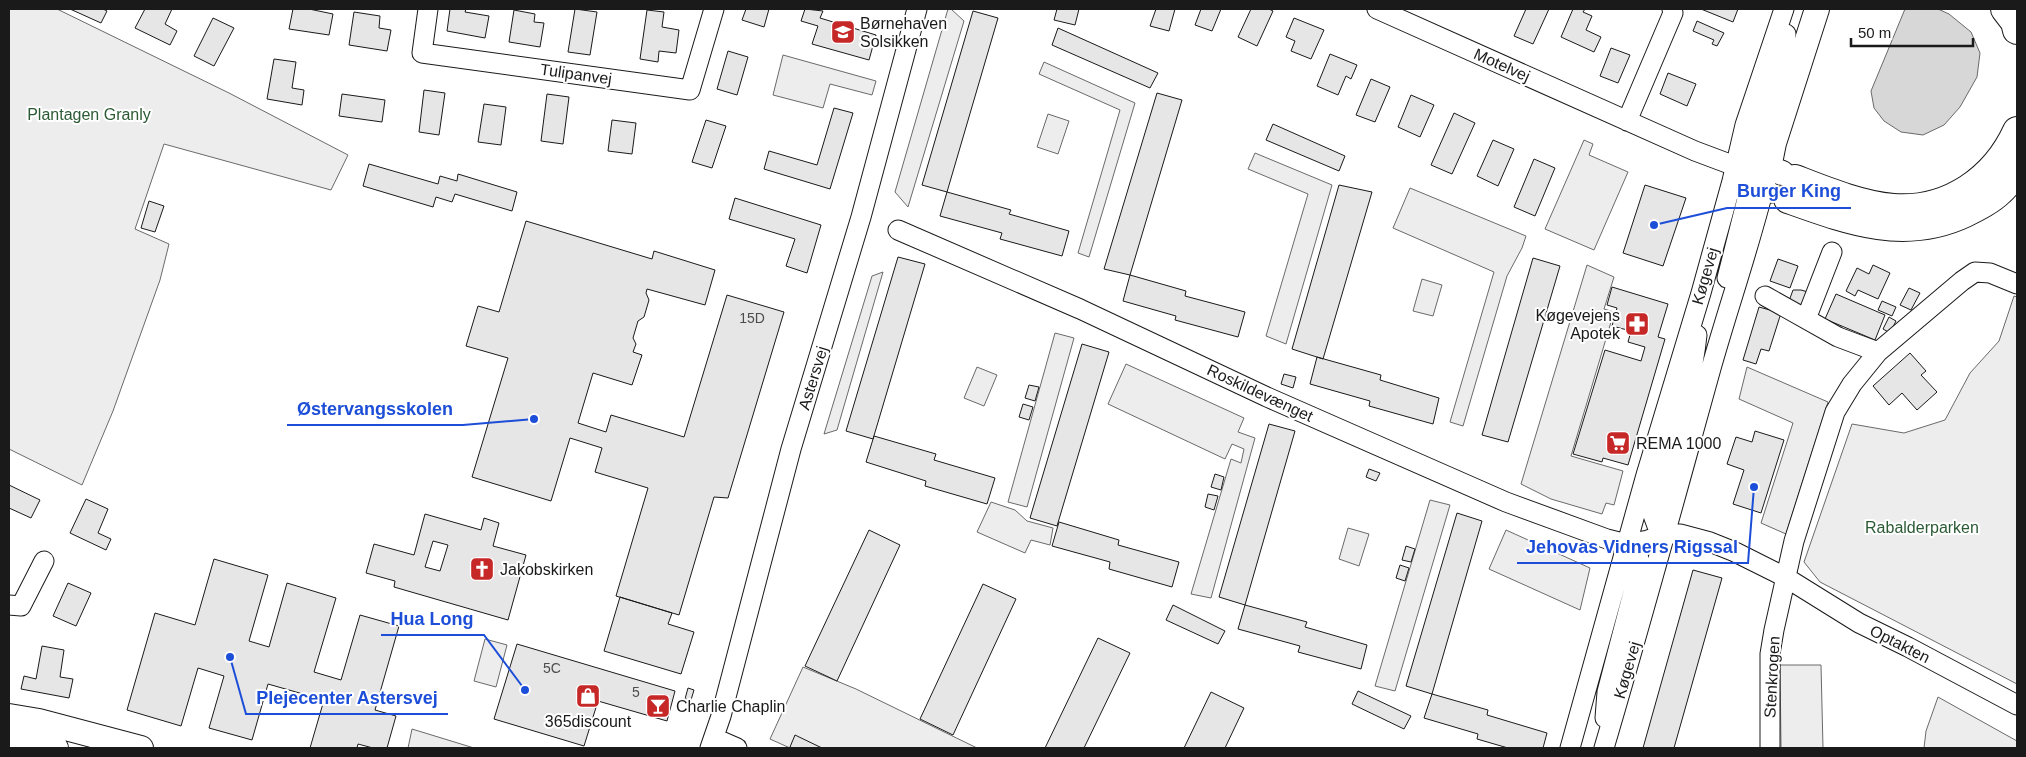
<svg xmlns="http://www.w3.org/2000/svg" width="2026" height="757" font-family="Arial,sans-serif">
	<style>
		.built { fill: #ededed; stroke: #6a6a6a }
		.water { fill: #d7d7d7; stroke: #6a6a6a }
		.building { fill: #e6e6e6; stroke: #1a1a1a; fill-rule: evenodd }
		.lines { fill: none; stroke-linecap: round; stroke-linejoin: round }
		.minor-casing { stroke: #1a1a1a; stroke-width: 21 }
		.major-casing { stroke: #1a1a1a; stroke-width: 26 }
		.highway-casing { stroke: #1a1a1a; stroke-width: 30 }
		.minor { stroke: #fff; stroke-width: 19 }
		.major { stroke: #fff; stroke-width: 24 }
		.highway { stroke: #fff; stroke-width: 28 }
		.labels { text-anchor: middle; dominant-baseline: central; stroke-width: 4; stroke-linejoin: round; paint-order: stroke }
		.number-label { font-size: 14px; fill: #4d4d4d }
		.poi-label { font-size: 16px; fill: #1a1a1a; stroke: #fff; text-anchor: start }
		.street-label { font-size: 16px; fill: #1a1a1a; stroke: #fff }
		.park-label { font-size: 16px; fill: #2b5a34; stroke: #fff }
		.leader { fill: none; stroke: #1d4ed8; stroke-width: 2 }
		.callout-dot { fill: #1d4ed8; stroke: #fff; stroke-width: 2 }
		.callout-label { font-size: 18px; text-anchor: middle; font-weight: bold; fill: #1d4ed8; stroke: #fff; stroke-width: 4; stroke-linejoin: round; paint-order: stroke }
	</style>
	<rect width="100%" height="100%" fill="#fff"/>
	<path class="built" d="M9,9H57L229,93L348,155L331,190L164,144L135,229L169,244L160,280L113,411L82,485L9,449Z
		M948,9H951L964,21L908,207L895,192Z
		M783,55L876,81L872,95L830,84L823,108L773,95Z
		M1044,62L1135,103L1089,257L1078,253L1120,110L1039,74Z
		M1048,114L1069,121L1058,154L1037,147Z
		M1584,140L1593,144L1589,155L1628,172L1594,250L1545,229Z
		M1255,153L1332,185L1286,344L1266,336L1308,194L1248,169Z
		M1410,188L1526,236L1522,248L1507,276L1463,426L1450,422L1494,272L1393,228Z
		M1587,265L1614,277L1604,309L1614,312L1571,456L1623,471L1614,505L1606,503L1602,514L1551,499L1521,484Z
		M883,272L837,430L824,434L872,276Z
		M1422,279L1442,285L1433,316L1413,311Z
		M2014,296L2017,297V684L1820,582L1804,562L1852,424L1904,433L1945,420L1970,373L1999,341Z
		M1055,333L1074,338L1027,507L1008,502Z
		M1126,364L1244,418L1238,432L1255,438L1211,598L1191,594L1231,459L1241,463L1244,449L1232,444L1225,459L1108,404Z
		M977,367L997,375L984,406L964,398Z
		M1747,367L1828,402L1786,534L1761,523L1793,423L1739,399Z
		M1430,500L1450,505L1395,691L1375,686Z
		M991,502L1015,510L1027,521L1053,528L1050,545L1031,540L1025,553L977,532Z
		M1348,528L1369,534L1359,566L1339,559Z
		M1506,530L1590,568L1580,610L1489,569Z
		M485,639L507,645L496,687L474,681Z
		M1780,665H1821L1823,748H1781Z
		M803,667L856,689L977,748H790L770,739Z
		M1938,697L2017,741V748H1924L1926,731Z
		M412,729L474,748H408Z"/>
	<path class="water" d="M1905,9H1938L1949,14L1971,32L1980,53L1977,77L1960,107L1944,125L1923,135L1901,132L1884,121L1874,108L1871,91Z"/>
	<path class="building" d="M70,9H103L107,11L101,23Z
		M145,9H172L165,24L177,31L170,45L135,28Z
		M293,9H309L333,14L329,35L289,29Z
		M450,9H466L465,12L489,16L485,38L447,31Z
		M575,9L597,12L590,55L568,52Z
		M746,9H769L764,27L742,20Z
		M805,9L823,11L820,18L876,35L869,60L812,44L818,26L801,21Z
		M1057,9H1079L1075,25L1054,20Z
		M1156,9H1175L1169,31L1150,26Z
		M1201,9H1221L1212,31L1195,25Z
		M1251,9H1269L1273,11L1257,46L1238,37Z
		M1526,9H1549L1533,44L1514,36Z
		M1573,9H1585L1583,12L1592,16L1586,30L1601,37L1594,52L1561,37Z
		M1701,9H1738L1733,22Z
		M514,10L535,14L534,22L544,23L540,47L509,42Z
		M647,10L664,12L662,27L679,30L676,53L659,51L658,62L640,59Z
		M973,11L998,18L947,192L922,185Z
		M354,12L380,16L379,28L391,30L387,51L349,45Z
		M213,18L234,28L214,66L194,56Z
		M1294,18L1324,30L1311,59L1291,51L1295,41L1286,37Z
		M1697,21L1724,33L1717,46L1712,44L1714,40L1693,31Z
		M1058,28L1158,73L1150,88L1052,45Z
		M1611,48L1630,55L1618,83L1600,76Z
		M728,51L748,57L737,95L717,89Z
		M1330,54L1357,65L1351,79L1346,76L1338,95L1317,86Z
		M274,59L296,62L292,88L304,90L302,105L267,99Z
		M1668,73L1696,84L1687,106L1660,94Z
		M1371,79L1390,87L1375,122L1356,115Z
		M424,90L445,93L439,135L419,132Z
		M1157,93L1182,100L1130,275L1104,269Z
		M342,94L385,100L382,122L339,116Z
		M547,94L569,97L563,144L541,141Z
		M1411,95L1434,105L1420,137L1398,127Z
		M484,104L506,107L501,145L478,142Z
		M834,108L853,113L830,189L764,169L769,151L817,165Z
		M1454,113L1475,123L1452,174L1431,165Z
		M612,120L636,123L632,154L608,151Z
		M706,120L726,126L712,168L692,162Z
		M1273,124L1345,156L1339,171L1266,140Z
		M1493,140L1514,149L1498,186L1477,176Z
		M1534,159L1555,168L1535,216L1514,207Z
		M369,164L438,184L440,176L457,181L458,174L517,192L512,211L455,194L452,202L436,197L433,207L363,186Z
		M1339,185L1372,192L1323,359L1292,349Z
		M1645,185L1686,198L1663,266L1623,253Z
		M947,192L1011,210L1009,214L1069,231L1062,256L1000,239L1002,233L940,216Z
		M735,198L821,225L807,273L786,266L795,239L729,219Z
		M149,201L164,206L155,232L141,228Z
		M526,221L652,259L654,251L715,270L705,305L647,289L646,293L649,300L644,317L638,321L633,338L636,344L633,352L642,355L632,385L593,373L578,423L606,432L611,415L684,437L727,295L784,312L728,498L714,497L679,615L616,596L648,488L595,472L602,448L570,438L551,501L472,477L508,358L466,346L478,306L499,312Z
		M898,257L925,264L873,439L846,431Z
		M1533,258L1560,266L1508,442L1482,435Z
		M1778,259L1798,266L1790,288L1770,281Z
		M1873,265L1890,273L1878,299L1858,290L1855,296L1846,291L1857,268L1869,274Z
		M1130,275L1186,291L1185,296L1245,312L1238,337L1175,320L1176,316L1123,301Z
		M1612,287L1668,304L1658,337L1665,339L1628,465L1603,458L1602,462L1573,454L1605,350L1641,361L1645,347L1628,342L1631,331L1612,326L1617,308L1607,305Z
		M1909,288L1920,293L1911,310L1900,305Z
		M1793,290H1801L1808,292L1803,306L1789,301Z
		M1836,294L1885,315L1875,340L1825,319Z
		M1882,301L1896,307L1892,316L1878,310Z
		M1759,307L1781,313L1769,351L1761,349L1756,364L1743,360Z
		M1889,317L1896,321L1890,333L1883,329Z
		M1082,344L1109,352L1057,526L1030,518Z
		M1910,353L1926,371L1921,375L1937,392L1917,410L1902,393L1889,405L1873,386Z
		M1317,357L1381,375L1380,380L1439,398L1433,424L1369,406L1370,401L1310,384Z
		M1284,374L1296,377L1293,388L1281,384Z
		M1029,385L1039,387L1035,401L1025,398Z
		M1023,404L1033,407L1029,420L1019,417Z
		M1269,424L1295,431L1245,605L1219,597Z
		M1755,431L1784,440L1761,513L1733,504L1744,470L1727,464L1736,437L1752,442Z
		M874,436L936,454L934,460L995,478L987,504L925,486L926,481L866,462Z
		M1369,469L1380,473L1376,481L1366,477Z
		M1215,474L1224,477L1221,490L1211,487Z
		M9,485L40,500L31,518L9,508Z
		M1208,494L1218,496L1214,510L1205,507Z
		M86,499L108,509L98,533L111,539L106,550L70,533Z
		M1457,513L1482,521L1432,694L1406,686Z
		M425,514L481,530L484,518L499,523L493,546L526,555L508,620L394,587L395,581L366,573L374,544L414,555ZM433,541L448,545L440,571L425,567Z
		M1059,522L1119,540L1118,545L1179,562L1172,587L1109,569L1110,562L1052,546Z
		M869,530L900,545L837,681L805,666Z
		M1406,546L1415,549L1411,562L1402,560Z
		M214,559L268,575L249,641L269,647L287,583L336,598L314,672L341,680L360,615L399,626L375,710L396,716L387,748H373L358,744L357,748H310L324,700L268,684L252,740L209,728L224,676L198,668L181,726L127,710L155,613L195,625Z
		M1400,565L1409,568L1405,581L1396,578Z
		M1693,570L1722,578L1674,748H1643Z
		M68,583L91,593L76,626L53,616Z
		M983,584L1016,599L953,735L920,719Z
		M620,597L672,613L668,624L694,632L681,674L604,651Z
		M1173,605L1225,631L1218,644L1166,620Z
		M1245,605L1307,622L1305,627L1367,645L1361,669L1298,652L1300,646L1238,629Z
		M1098,638L1130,653L1084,748H1045Z
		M517,644L675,691L667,721L598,701L584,746L494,719Z
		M42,646L64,650L60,677L73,679L69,698L21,689L24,676L36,679Z
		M688,688L694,690L691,700L685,699Z
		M1358,691L1411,716L1404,729L1352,704Z
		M1211,692L1244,708L1225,748H1184Z
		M1432,694L1488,710L1487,715L1547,733L1543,748H1508L1477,739L1478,734L1424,718Z
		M795,735L822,748H793L790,747Z"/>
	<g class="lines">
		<defs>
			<path id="minor" d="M428,9L422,53L690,90L714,9
				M1377,9L1695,151L1735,166L1764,190L1772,193
				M1627,121L1673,13L1672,9
				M1761,179L1755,158V146L1785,44L1786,34
				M898,230L1080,309L1267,397L1506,502L1607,539L1627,544L1648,540L1665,534H1680L1710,542L1735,552L1785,577L1859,623L1908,647L2017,705
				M1727,278L1749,191L1745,178L1741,173
				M1765,296L1838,337L1878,352
				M1806,319L1832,252
				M1665,534L1657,526L1653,515C1665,454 1691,397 1697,335
				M9,605L21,606L44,561
				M1605,718L1607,692L1640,566C1639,555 1637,550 1627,544
				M714,738L737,748
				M710,748L721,716L791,449L861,217L917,9
				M1570,748L1646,475L1701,293L1732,181L1745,125L1784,9
				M1604,748C1641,623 1675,498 1710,372C1729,304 1753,237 1769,168
				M1770,748V654L1774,630L1794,541L1835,412L1852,384L1878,352L1962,281L1975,272L1990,273L2017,284"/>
			<path id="major" d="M1735,166L1769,168L1782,173
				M1769,168L1774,143L1817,9
				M9,716L39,721L141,748
				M9,738L56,748"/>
			<path id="highway" d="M2005,9L2015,22L2017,30
				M1795,179C1826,191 1860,205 1893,208C1949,212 1995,179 2017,131
				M1788,199C1847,220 1904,242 1965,213C1977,207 1991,200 2000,191C2007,185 2012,177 2017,170"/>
		</defs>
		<use href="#minor" class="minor-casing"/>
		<use href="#major" class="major-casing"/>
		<use href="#highway" class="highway-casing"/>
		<use href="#minor" class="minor"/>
		<use href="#major" class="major"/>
		<use href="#highway" class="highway"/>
	</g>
	<defs>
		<symbol id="school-square" viewBox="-11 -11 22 22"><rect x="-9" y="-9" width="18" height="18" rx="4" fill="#c62828" stroke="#fff"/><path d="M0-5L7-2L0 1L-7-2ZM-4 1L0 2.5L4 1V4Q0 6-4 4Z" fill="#fff"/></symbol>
		<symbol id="pharmacy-square" viewBox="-11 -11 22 22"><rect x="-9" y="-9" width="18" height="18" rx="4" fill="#c62828" stroke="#fff"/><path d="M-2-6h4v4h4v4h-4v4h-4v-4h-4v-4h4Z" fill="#fff"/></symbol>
		<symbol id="supermarket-square" viewBox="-11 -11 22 22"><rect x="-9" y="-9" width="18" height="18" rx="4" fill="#c62828" stroke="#fff"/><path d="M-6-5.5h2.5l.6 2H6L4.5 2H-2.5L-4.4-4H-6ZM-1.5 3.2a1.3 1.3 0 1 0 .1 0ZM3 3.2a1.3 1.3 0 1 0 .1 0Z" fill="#fff"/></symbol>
		<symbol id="church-square" viewBox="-11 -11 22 22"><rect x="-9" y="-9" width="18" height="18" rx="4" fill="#c62828" stroke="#fff"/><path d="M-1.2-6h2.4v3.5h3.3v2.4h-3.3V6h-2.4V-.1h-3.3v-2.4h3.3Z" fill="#fff"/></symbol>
		<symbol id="shop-square" viewBox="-11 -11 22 22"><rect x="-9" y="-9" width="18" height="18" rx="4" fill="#c62828" stroke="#fff"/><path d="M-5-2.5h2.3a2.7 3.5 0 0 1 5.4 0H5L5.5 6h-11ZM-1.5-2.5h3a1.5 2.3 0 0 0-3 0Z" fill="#fff"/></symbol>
		<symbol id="bar-square" viewBox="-11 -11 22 22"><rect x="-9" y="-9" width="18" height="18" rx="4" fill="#c62828" stroke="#fff"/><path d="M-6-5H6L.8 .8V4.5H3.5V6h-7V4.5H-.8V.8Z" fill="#fff"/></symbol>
	</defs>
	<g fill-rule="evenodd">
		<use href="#school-square" x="829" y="18" width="28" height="28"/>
		<use href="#pharmacy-square" x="1623" y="310" width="28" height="28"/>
		<use href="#supermarket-square" x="1604" y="429" width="28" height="28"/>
		<use href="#church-square" x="468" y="555" width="28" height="28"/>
		<use href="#shop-square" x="574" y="682" width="28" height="28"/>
		<use href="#bar-square" x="644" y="692" width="28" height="28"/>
	</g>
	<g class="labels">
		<g class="number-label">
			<text x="752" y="318">15D</text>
			<text x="552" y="668">5C</text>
			<text x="636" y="692">5</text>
		</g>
		<g class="poi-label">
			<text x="860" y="23">Børnehaven<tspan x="860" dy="18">Solsikken</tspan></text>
			<text x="1620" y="315" text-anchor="end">Køgevejens<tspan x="1620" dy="18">Apotek</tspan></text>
			<text x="1636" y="443">REMA 1000</text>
			<text x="500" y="569">Jakobskirken</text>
			<text x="676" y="706">Charlie Chaplin</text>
			<text x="588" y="721" text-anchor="middle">365discount</text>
		</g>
		<g class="street-label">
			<text transform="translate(1502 65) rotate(24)">Motelvej</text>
			<text transform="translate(576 74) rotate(8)">Tulipanvej</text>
			<text transform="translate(1705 276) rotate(-74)">Køgevej</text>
			<text transform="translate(813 378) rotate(-73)">Astersvej</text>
			<text transform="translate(1260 393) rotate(25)">Roskildevænget</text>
			<text transform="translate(1900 644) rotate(27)">Optakten</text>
			<text transform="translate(1627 670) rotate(-74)">Køgevej</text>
			<text transform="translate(1772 677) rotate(-87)">Stenkrogen</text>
		</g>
		<g class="park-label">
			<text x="89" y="114">Plantagen Granly</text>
			<text x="1922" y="527">Rabalderparken</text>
		</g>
	</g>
	<path class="leader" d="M1654 225L1727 208H1851M534 419L463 425H287M1754 487L1748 563H1517M525 690L484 635H381M230 657L246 714H448"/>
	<g class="callout-dot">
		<circle cx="1654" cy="225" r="5"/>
		<circle cx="534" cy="419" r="5"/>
		<circle cx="1754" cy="487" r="5"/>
		<circle cx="525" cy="690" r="5"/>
		<circle cx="230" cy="657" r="5"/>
	</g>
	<g class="callout-label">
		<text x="1789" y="197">Burger King</text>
		<text x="375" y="415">Østervangsskolen</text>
		<text x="1632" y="553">Jehovas Vidners Rigssal</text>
		<text x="432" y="625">Hua Long</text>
		<text x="347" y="704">Plejecenter Astersvej</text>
	</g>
	<rect width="2026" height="757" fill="none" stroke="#1a1a1a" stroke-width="20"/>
	<path d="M1851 38v8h122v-8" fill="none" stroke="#1a1a1a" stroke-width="2.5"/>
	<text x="1858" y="38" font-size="15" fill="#1a1a1a" stroke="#ffffff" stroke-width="4" paint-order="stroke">50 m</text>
</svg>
